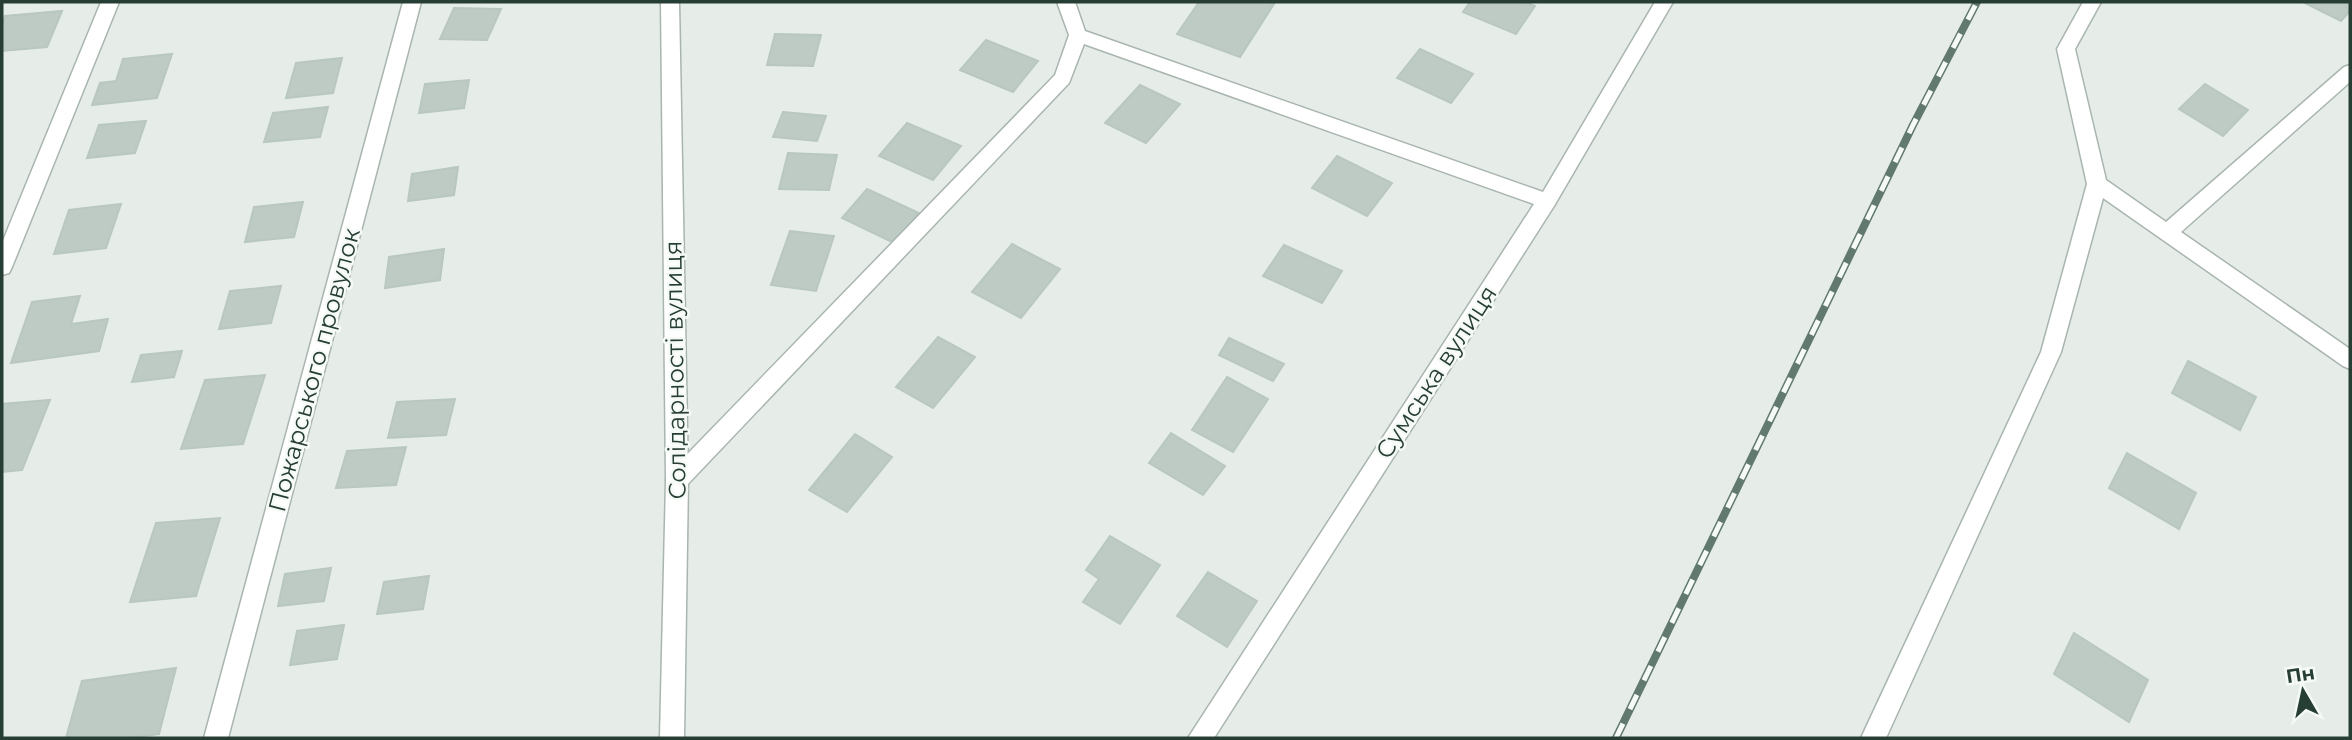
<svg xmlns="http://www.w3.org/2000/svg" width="2352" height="740" font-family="Montserrat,sans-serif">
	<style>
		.building { fill: #becbc4; stroke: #b8c7bf; stroke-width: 2 }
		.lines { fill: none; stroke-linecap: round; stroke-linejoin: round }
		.minor-casing { stroke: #a9b5af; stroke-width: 3 }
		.tertiary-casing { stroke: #a9b5af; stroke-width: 3 }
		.minor { fill: #fff; fill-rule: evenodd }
		.tertiary { fill: #fff; fill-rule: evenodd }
		.rail-casing { stroke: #61796f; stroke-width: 8 }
		.rail { stroke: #f6faf7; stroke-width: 5; stroke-dasharray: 16; stroke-linecap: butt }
		.labels { text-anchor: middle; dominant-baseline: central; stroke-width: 5; stroke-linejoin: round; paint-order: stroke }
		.street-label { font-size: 24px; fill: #263e34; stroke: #f6faf7 }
	</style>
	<rect width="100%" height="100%" fill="#e6ede9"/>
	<path class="building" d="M1199,2H1269L1274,4L1240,57L1177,34Z
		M1470,2H1525L1535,6L1516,34L1463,12Z
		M2303,2H2350V11L2341,21Z
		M454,8L501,9L487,40L440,39Z
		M62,11L47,47L2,51V25L5,16Z
		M775,34L821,35L813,66L767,65Z
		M986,40L1038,61L1013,92L960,70Z
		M1420,49L1473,74L1451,103L1397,78Z
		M172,54L157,98L92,105L100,83L116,81L123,59Z
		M342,58L333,93L286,98L296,63Z
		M469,80L464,108L419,113L425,84Z
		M2205,84L2248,110L2223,136L2179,109Z
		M1140,85L1180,104L1146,143L1105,123Z
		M328,107L320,137L264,142L273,113Z
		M783,112L826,116L817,141L773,137Z
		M146,121L135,153L87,158L99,125Z
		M907,123L961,146L933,180L879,156Z
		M788,153L837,155L829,190L779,189Z
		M1337,156L1392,183L1367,216L1312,188Z
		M458,167L454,195L408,201L412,174Z
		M867,189L919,213L894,243L842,218Z
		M303,202L294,237L245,242L254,207Z
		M121,204L106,248L54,254L69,210Z
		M790,231L834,236L816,291L771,285Z
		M1012,244L1060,269L1021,318L972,292Z
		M1284,245L1342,271L1322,303L1263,276Z
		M444,249L440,280L385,288L389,257Z
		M281,286L271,323L219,329L230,291Z
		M80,296L71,324L108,319L99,351L11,363L32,302Z
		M938,337L975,357L933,408L896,387Z
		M1229,338L1284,364L1273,381L1219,355Z
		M182,351L174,377L132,382L141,355Z
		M2188,361L2256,397L2240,430L2172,393Z
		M265,375L243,444L181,449L205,380Z
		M1227,377L1268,399L1233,452L1192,430Z
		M455,399L446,435L388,438L397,402Z
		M50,400L22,470L2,472V404Z
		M1171,433L1225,466L1203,495L1149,463Z
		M855,434L892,457L847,512L809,490Z
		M406,447L396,485L336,488L347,451Z
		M2127,453L2196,493L2179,529L2109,488Z
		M220,518L196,596L130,602L156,523Z
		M1110,536L1160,565L1120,624L1083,602L1099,579L1086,570Z
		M331,568L324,601L278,606L285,574Z
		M1208,572L1257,601L1227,647L1177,616Z
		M429,576L423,609L377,614L384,582Z
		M344,625L337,659L290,665L297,631Z
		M2074,633L2148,680L2129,722L2054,674Z
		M176,668L159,734L129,738H66L82,681Z"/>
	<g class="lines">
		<defs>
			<path id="minor" d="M101,2H119L12,267L9,273L2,275V243Z
				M403,2H421L228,738H204Z
				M1057,2H1075L1085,31L1543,192L1655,2H1673L1554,206L1214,738H1188L1534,204L1084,44L1069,83L685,487L677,490L669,487L666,480L669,473L1055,75L1069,35Z
				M2083,2H2101L2075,49L2106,180L2166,222L2344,67L2350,65V82L2181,232L2350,349V369L2343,366L2103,198L2061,352L1886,738H1861L2041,352L2087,184L2057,49Z"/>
			<path id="tertiary" d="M661,2H679L688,480L684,738H660L666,480Z"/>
		</defs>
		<use href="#minor" class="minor-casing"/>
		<use href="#tertiary" class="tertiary-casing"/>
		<use href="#minor" class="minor"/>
		<use href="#tertiary" class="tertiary"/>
		<defs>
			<path id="rail" d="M1616,738L1913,125L1977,2"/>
		</defs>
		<use href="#rail" class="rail-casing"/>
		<use href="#rail" class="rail"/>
	</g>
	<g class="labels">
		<g class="street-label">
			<text transform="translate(314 370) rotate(-75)">Пожарського провулок</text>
			<text transform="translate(675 370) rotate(-91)">Солідарності вулиця</text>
			<text transform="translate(1436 372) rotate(-57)">Сумська вулиця</text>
		</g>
	</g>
	<rect width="2352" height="740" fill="none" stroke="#263e34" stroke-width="7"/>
	<g transform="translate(2303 691) rotate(351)" stroke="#f6faf7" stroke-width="5" paint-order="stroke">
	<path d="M0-5L12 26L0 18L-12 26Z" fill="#263e34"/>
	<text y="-10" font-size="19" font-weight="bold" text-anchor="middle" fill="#263e34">Пн</text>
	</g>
</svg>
